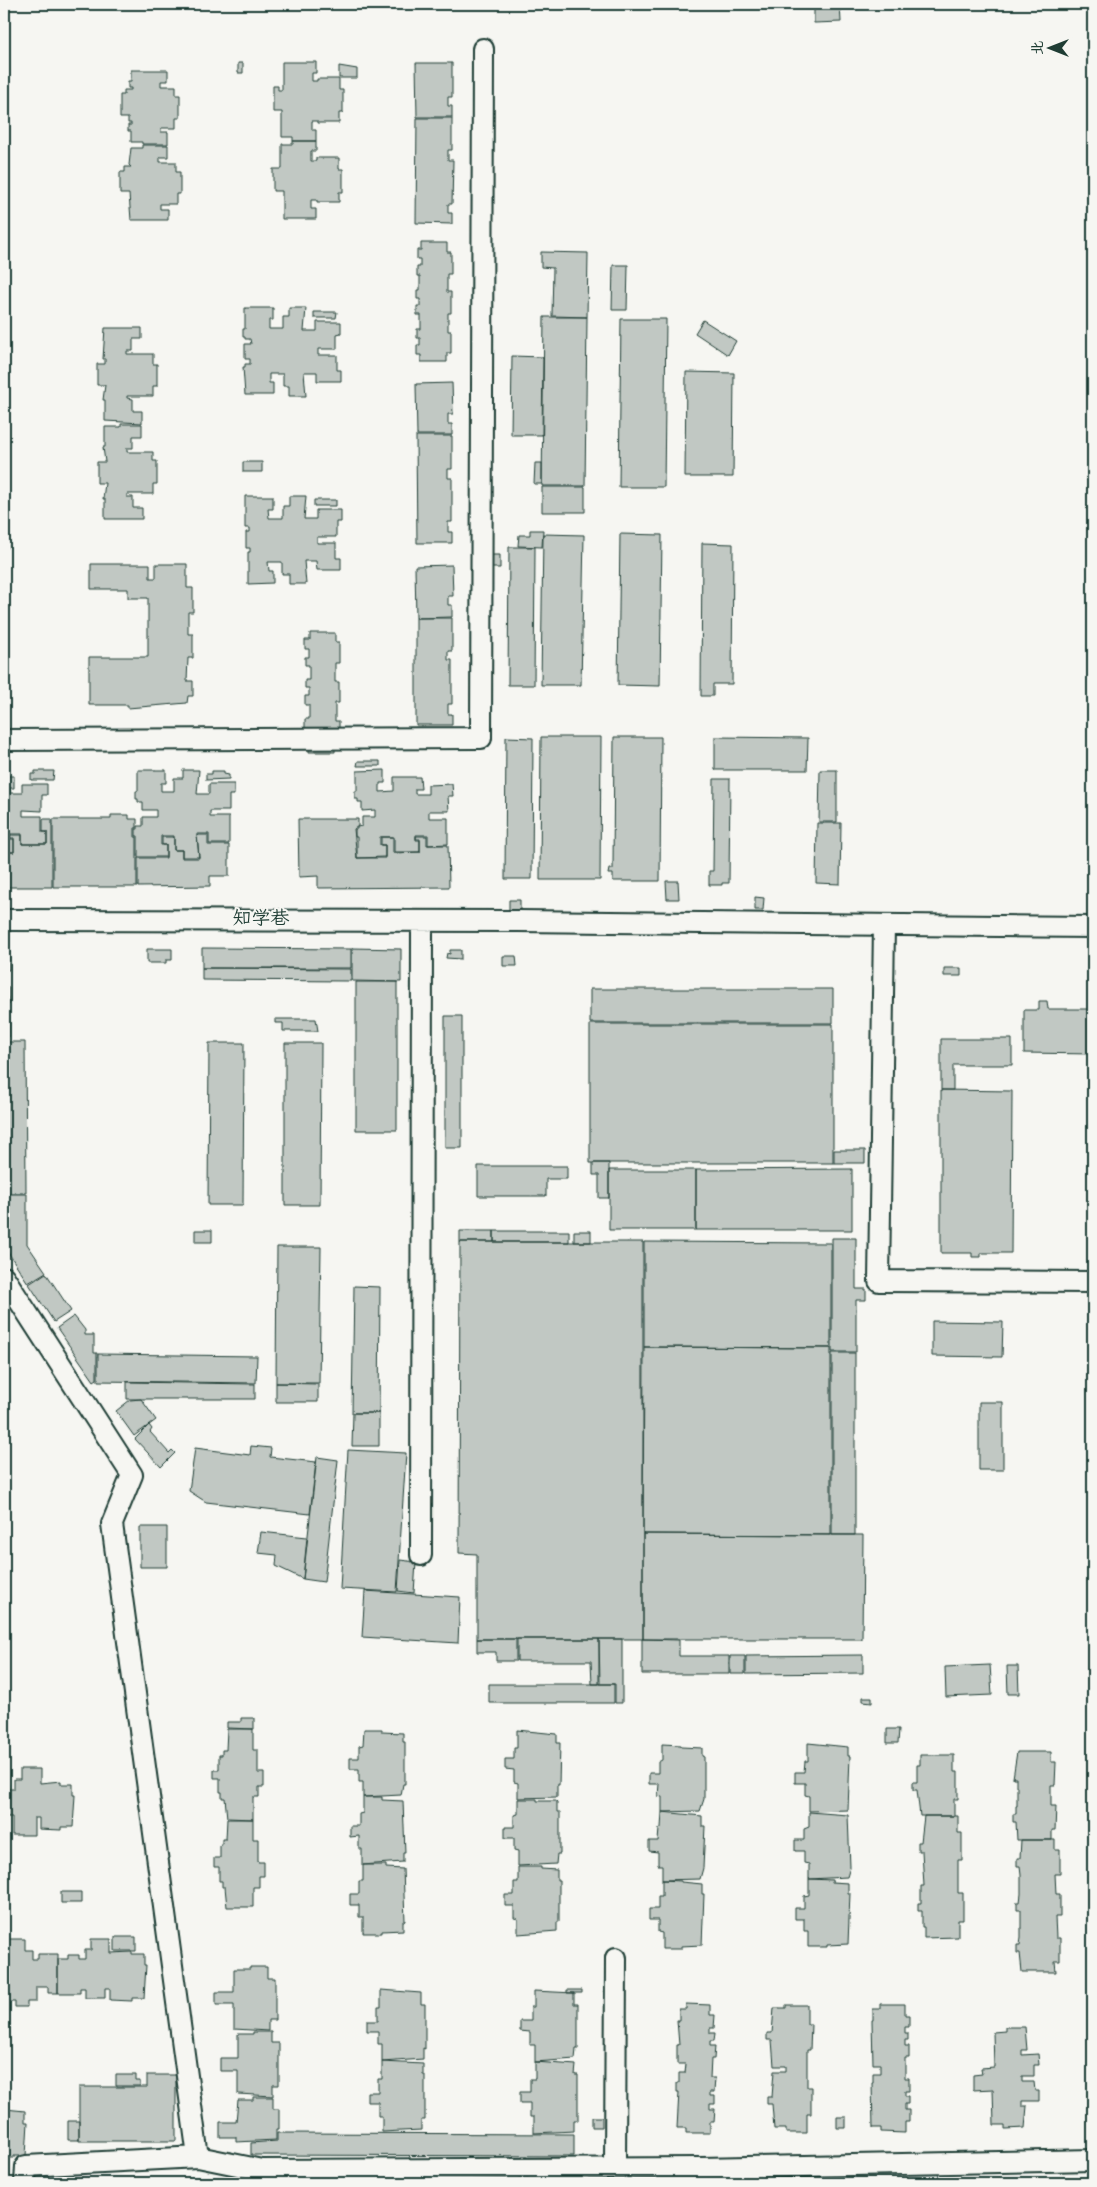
<svg xmlns="http://www.w3.org/2000/svg" width="1097" height="2187" font-family="'Gochi Hand','LXGW WenKai TC',sans-serif">
	<style>
		.building { fill: #c1c8c3; stroke: #1f3d34 }
		.lines { fill: none; stroke-linecap: round; stroke-linejoin: round }
		.street-casing { stroke: #1f3d34; stroke-width: 24 }
		.street { stroke: #f6f6f2; stroke-width: 20 }
		.labels { text-anchor: middle; dominant-baseline: central; stroke-width: 4; stroke-linejoin: round; paint-order: stroke }
		.street-label { font-size: 19px; fill: #1f3d34; stroke: #f6f6f2 }
	</style>
	<rect width="100%" height="100%" fill="#f6f6f2"/>
	<filter id="ink" filterUnits="userSpaceOnUse"><feTurbulence type="fractalNoise" baseFrequency=".02" numOctaves="2"/><feDisplacementMap in="SourceGraphic" scale="10" xChannelSelector="R" yChannelSelector="G"/><feConvolveMatrix kernelMatrix="1 2 1 2 8 2 1 2 1" color-interpolation-filters="sRGB"/></filter>
	<g filter="url(#ink)">
		<path class="building" d="M814,4H840L841,22L814,23Z
			M282,62H316V73H312V81H317V79H339V90H343V113H339V123H317V121H312V130H316V141H293V137H282V112H273V86H278V90H282Z
			M238,63H243V73H238Z
			M416,63H452V97H448V106H452V117H417Z
			M339,66L357,69V78H339Z
			M131,70H168V81H161V86H176V95H180V118H176V128H161V132H168V144H142V142H131V131H128V125H131V123H128V118H120V95H124V90H131V88H128V81H131Z
			M417,118H452V150H448V160H453L452,204H448V213H452V224L416,223Z
			M293,141H316V151H311V161H316V158H339V169H343V192H339V202H317V200H311V209H316V219H282V191H273V169H282V144H293Z
			M142,145H168V157H160V162H176V172H180V194H176V204H160V209H168V220H131L129,194H120V172H125V167H131L129,165L131,148H142Z
			M421,243H447V252H451V274H447V292H451V313H448V331H451V353H447V362H421V355H417V345H420V338H417V329H421V315H417V306H420V299H417V290H420V276H417V267H420V259H417V250H421Z
			M541,252L588,253L587,317L552,316L553,268L541,267Z
			M613,265H628L627,310H612Z
			M245,308H273V320H269V329H283V317H289V308H306L304,331H317V322H341V333L337,334V349H318V355H337V370H341V381H317V372H304L306,396H289V386H283V374H269V383H273V395H245L243,367H245V364H250V359H245V344H251L250,339H245V337H243V329H245Z
			M314,312H337L336,318H314Z
			M544,317H587L585,486H542Z
			M621,319H666L664,487H619Z
			M703,320L736,341L728,355L695,333Z
			M105,328H142V339H133V351H127V354H153V364H157V386H153V396H127V398L133,399V411H142V423L105,421V400H103L105,385H97V364H105V359H103Z
			M512,356L543,357L542,435H511Z
			M686,372L734,373L733,477H685Z
			M452,383L453,414H448V424H452V435H417L416,384Z
			M121,424H142V436H133V448H127V452H153V461H157V484H153V494H127V497H133V508H142V519H105V499H103L105,483H97V462H105L103,447H105V427H121Z
			M416,436H452V469H448V478H452V522H448V532H452V543H417Z
			M243,462H262V472H243Z
			M535,463H542V484H534Z
			M542,487H585V512H542Z
			M245,496H273V509H268L269,518H283V506H289V496H306L304,519H316V510H341V522H336V537H317V543H336V558H341V570H317L316,561H304L306,584H289V574H282V562H268L269,571H273V583L248,584V552H250V548H246V532H250V528H245Z
			M314,500H336V506H314Z
			M4,525H7V549H4Z
			M530,530H543L542,547L518,546L519,535H530Z
			M543,534L584,535L581,685H541Z
			M620,534L662,535L660,686L618,685Z
			M702,543L733,544L732,684H713V696H701Z
			M509,547H535L534,685H508Z
			M489,555H500V568H489Z
			M91,564H150V578H156V564H187V588H193V612H188V634H193V658H188L187,681H193V696H188L187,703L128,708V705H89V657H148V598H128V589H91Z
			M452,565L453,596H448V605H452V617L416,618L415,566Z
			M416,618H452V651H448V660H452V704H448V714H452V725H416Z
			M4,623H8V646H4Z
			M310,633H335V642H339V663H335V682H339V703H335V721H339V742H335V752H309V728H305V719H309V705H305V696H309V688H305V680H309V665H305V657H309V649H305V640H310Z
			M506,737L533,738L532,879H505Z
			M541,737H601L600,880H540Z
			M614,737H661L660,881H613V874H608L609,869H613Z
			M715,737L808,738L807,770H715Z
			M358,761H380V766H357Z
			M138,770H166V783H161V791H174V778H183V770H199L197,794H209V784H234V795H229V811H210V817H229V844H209V834H197L199,857H182V850H174V836H161V845H166V857H138V836H136V829H138V826H143V817H156V810H143V802H138V799H136V791H138Z
			M385,770V783H380V792L394,791V777H420L421,789H415V794H428V785L452,784L453,796H448L449,811H429V818H448V844L428,845V835H416V840H420V852H394V837H380V845H385V857L357,858V837H355V829H357V827L362,826V817H375V810L362,811V802H358V799H355V791H357V771Z
			M820,770H837V822H819Z
			M35,771H54L53,780H31V774H35Z
			M212,771H224V774L229,775V779L206,780V774H212Z
			M4,776H14V788H10V793H22V784H47V795H42V811L23,810V816H42V832H47V844H22V834H10V839H14V852H4Z
			M714,779H730L729,883H722V885H709V871H713Z
			M111,815H129V819H137V828H135V837H137V887H53V819H111Z
			M43,819H52V887H4V852H14V838H10V835H22V844H47V832H43Z
			M298,819H358V826L354,829L357,858H385V845H381V837H393V853L420,852V839H416V836H427V845H448L449,887L318,888V876L299,877Z
			M817,823H841L840,884L816,883Z
			M197,835H208V845H229V876H210V886L138,887V858H166V845H162V837H174V850H182V858H199Z
			M666,881H678L679,899H667Z
			M755,897L764,898L763,910H755Z
			M509,900H520V913H509Z
			M4,948H9V970H4Z
			M202,948L351,949V968H202Z
			M352,948L401,949V982L352,981Z
			M147,949H172V960H166V963H147Z
			M450,950H461V959L446,958L447,953L450,954Z
			M503,956H516L517,966H503Z
			M202,968L351,969V981L202,980Z
			M944,968H961V976H944Z
			M356,982H397V1130H356Z
			M4,987H9V1005H4Z
			M590,989H833V1023H590Z
			M1039,1001H1047L1048,1009H1093V1054L1024,1053V1010H1039Z
			M4,1015H9V1037H4Z
			M445,1016H462V1148H445Z
			M275,1019H316L318,1031H283V1023H275Z
			M590,1024H833V1163H590Z
			M941,1039H1012V1065H953V1090H941Z
			M4,1042H25L26,1193H4Z
			M209,1043H244L243,1205H208Z
			M285,1043H321L320,1205H285Z
			M941,1090L1012,1091L1011,1253H981V1257H972V1253H941Z
			M834,1150H865V1163H834Z
			M593,1163H609V1198H599V1175H593Z
			M478,1166H567V1179H546V1196H478Z
			M852,1169V1230H696V1170Z
			M609,1170H696V1230H609Z
			M4,1194H27V1244L46,1272L28,1283L4,1246Z
			M195,1230H212V1242H195Z
			M460,1231H494V1242H460Z
			M494,1231H569V1242H494Z
			M574,1231H591V1242H574Z
			M832,1238H856V1289H866V1300H856V1352H832Z
			M460,1242H643V1639H477V1554L459,1553Z
			M644,1242L831,1243V1348L644,1347Z
			M277,1247H321L319,1383H276Z
			M46,1273L71,1311L54,1322L29,1284Z
			M354,1286L380,1287L379,1413H352Z
			M74,1316L85,1330V1335H94V1353H97V1379L94,1381L57,1328Z
			M932,1321L1003,1322L1002,1357L932,1356Z
			M644,1347L831,1348V1535L643,1534Z
			M832,1353H855V1535H832Z
			M98,1354L257,1356L256,1383L98,1381Z
			M127,1382L255,1384V1399H127Z
			M276,1383L318,1384V1402H276Z
			M141,1399L156,1420L134,1436L116,1411L130,1400Z
			M979,1402H1003V1470H979Z
			M353,1413H379V1446H352Z
			M149,1425L152,1429L150,1432L169,1453L172,1450L175,1453L161,1467L135,1439Z
			M251,1446L271,1448L270,1457L316,1462L310,1514L206,1502L189,1491L195,1448L250,1455Z
			M348,1450L406,1453L397,1592L340,1589Z
			M317,1457L338,1460L324,1582L303,1579Z
			M140,1527H167V1567H140Z
			M261,1532L307,1537L303,1579L276,1566L277,1555L258,1553Z
			M643,1534L863,1535L862,1639H643Z
			M400,1560L416,1562L414,1593L398,1591Z
			M365,1591L460,1597L458,1643L362,1637Z
			M477,1639H516V1661H496V1652H477Z
			M517,1639H599V1684H592L591,1661H517Z
			M599,1639H622V1703H615V1684H600Z
			M642,1639L679,1640V1656H729V1674H642Z
			M863,1655V1673L746,1674V1656Z
			M730,1656H745V1674H730Z
			M990,1665L992,1695L946,1697L945,1667Z
			M1007,1666H1018L1019,1694H1008Z
			M489,1684H614V1703H489Z
			M863,1697H872V1702L863,1701Z
			M241,1718H254V1729L227,1728V1722H241Z
			M227,1729H253V1750H258V1773H264V1787H259V1797H253V1819L227,1818L225,1798H222V1792H220V1778H214V1770H219V1755H222V1750H226Z
			M364,1729H382V1732L403,1733V1742H405V1784H403L401,1795L363,1797V1782H359V1769H350V1758H359V1746L363,1745Z
			M887,1729H899L898,1743H887Z
			M517,1730L557,1734V1743H560L559,1785H557V1797L518,1798V1783L514,1782V1770L505,1769V1759H514V1748H517Z
			M808,1743L848,1747V1756H850L848,1810L809,1811V1796L805,1795V1783H795V1772H804L805,1761H808Z
			M662,1744L681,1745V1747L702,1748V1756L704,1757V1799L700,1811L662,1812V1797L658,1796L659,1784H649V1773H658V1762L662,1760Z
			M1017,1752H1051V1762H1056L1055,1785H1051V1806H1056L1055,1830H1052V1840H1017L1016,1822H1013V1814H1016V1806H1017V1786H1016V1778H1013Z
			M920,1755H954V1772H958V1799H954V1816H920L917,1790H913V1782H917V1765H920Z
			M20,1769H40V1783L61,1781V1784H73V1795H75L73,1827H61V1830L39,1829V1818H34V1835H12V1817H4V1784H8V1789H14V1779H20Z
			M363,1797H382V1800L403,1801L405,1853H403V1862L362,1865V1849H359V1836L350,1837V1826H359V1814L363,1813Z
			M518,1799H537V1801H556L557,1802V1812H560V1854H557L556,1864L518,1866V1851L514,1850V1838H505V1827H514V1815L518,1814Z
			M662,1812L702,1816V1826H705L703,1868L700,1879L662,1880V1865H658V1852L649,1851V1841H658L659,1829L661,1828Z
			M809,1812L848,1815L850,1867L847,1877L809,1879V1864L804,1863V1851H795V1840H804V1829L809,1827Z
			M924,1816H958V1833H962V1860H958V1893H963V1920H958V1937L924,1938V1927H922V1911H918V1903H921V1886H924L922,1851H918V1842H921Z
			M227,1819H253V1839H258V1862H264V1876H259V1887H253V1907H227L225,1887H222V1881H219V1867H214V1858H220V1845H222V1839H226Z
			M1021,1840H1055V1850H1060V1874H1055L1056,1894H1060V1917H1055L1056,1938H1060V1961H1055L1056,1972H1022L1020,1953H1017V1945H1020L1021,1937V1910H1017V1902H1020L1021,1894V1874L1020,1866H1017V1858H1020Z
			M363,1865H386V1868L403,1869L405,1921H403V1930L382,1931V1933H363V1917H359V1905H350V1894H359V1881H363Z
			M518,1867H541V1869L557,1870V1880H559V1922H557V1931L518,1934V1919L514,1918V1906H505V1895H514V1882H518Z
			M809,1879L832,1880V1882L848,1883V1893H850L848,1944L827,1945V1947H808V1931H804V1919H795V1908H804V1896L809,1895Z
			M662,1880L681,1881V1882L702,1884V1894H704L702,1945L681,1946V1949H662V1933L658,1932V1920H649V1909H658V1896H662Z
			M61,1892H81V1903H61Z
			M115,1937H136V1951H115Z
			M6,1939H25V1950H32V1959H38V1954H58V1993H48V1987H36V2002H27V2007H15V2002H4V1952H6Z
			M91,1939H111V1953L132,1952V1954H144V1965H146L144,1998H132V2001L110,2000V1988H105V1998H85V1988H80V1993H58V1959H68V1955H79V1959H85V1950H91Z
			M250,1967H267V1978H275V2020H268V2031L234,2029V2005H216V1992H234V1969H250Z
			M381,1990L421,1993V2004H425V2049L423,2048V2059L382,2062V2044H378V2031H367V2021H378V2007H381Z
			M567,1990H582V1993H567Z
			M534,1991L574,1993V2004H578V2049H576L575,2059L535,2062V2045H530V2032L520,2031V2021H531V2007H534Z
			M686,2004L710,2005V2015H715L714,2028H710V2033H715L714,2041H710V2046H715L714,2059H711L710,2078H715L714,2092H710V2096H715V2104H710V2109H715L714,2122H710V2133H686V2128H677L679,2092H677V2083H679V2073H685L686,2064H677V2045H679L677,2020H679V2009H686Z
			M880,2004H905V2015H909V2027H905V2033H908V2040H905V2046H909V2058H905V2078H909V2091H905V2096H908V2104H905V2110H909V2122H905V2133L881,2132V2128H873L872,2083H873V2073H880V2064H873L872,2020H873V2009H880Z
			M786,2005H807V2024H811L810,2050H807V2087H811V2114H807V2133H786V2129H774L772,2104H767V2097H772L774,2071H786V2066H774L772,2040H767V2033H772L774,2008H786Z
			M1005,2027H1025L1027,2050H1022V2055L1038,2054L1039,2065H1034V2076H1022V2082H1034L1035,2091H1039V2101H1022V2106H1027L1025,2128L1005,2129V2125H994L993,2089L973,2090V2075L982,2074L981,2068L994,2067L993,2032L1005,2031Z
			M253,2032H271V2043H279V2085H273V2096L238,2094V2071H220V2058H238V2034H253Z
			M382,2062L423,2064V2075H425V2120H421V2130L382,2132V2116H378V2102H367V2092H378V2079H382Z
			M535,2062L576,2065L575,2075H578V2120H574V2131L534,2133V2117H530V2103H520V2092H530V2079H535Z
			M116,2075H136V2081H140V2086H116Z
			M147,2075H176V2141H79V2087H147Z
			M253,2097H273V2109H279V2129H276V2140L236,2142V2137H220V2122H236L238,2100H253Z
			M5,2109L25,2111V2122H28L26,2156H14V2158H5L4,2156Z
			M592,2117H602V2127H592Z
			M837,2117H846V2128H837Z
			M68,2121H79V2140H68Z
			M277,2133L574,2134V2156L251,2155V2143L277,2141Z"/>
		<g class="lines">
			<defs>
				<path id="street" d="M4,740L481,738L483,49
					M4,920L518,921L1093,927
					M884,925L879,1281L1093,1282
					M4,1277L132,1475L112,1524L198,2157
					M421,1555L422,921
					M615,2168L616,1958
					M25,2183L26,2166L198,2157L262,2170L701,2168L1093,2160"/>
			</defs>
			<use href="#street" class="street-casing"/>
			<use href="#street" class="street"/>
		</g>
	</g>
	<g class="labels">
		<g class="street-label">
			<text x="261" y="920">知学巷</text>
		</g>
	</g>
	<rect width="1097" height="2187" fill="none" stroke="#f6f6f2" stroke-width="20"/>
	<rect x="10" y="10" width="1077" height="2167" fill="none" stroke="#1f3d34" stroke-width="2" filter="url(#ink)"/>
	<g transform="translate(1050 48) rotate(270)" stroke="#f6f6f2" stroke-width="4" paint-order="stroke">
	<path d="M0-4L9 19L0 12L-9 19Z" fill="#1f3d34"/>
	<text y="-8" font-size="14" font-weight="bold" text-anchor="middle" fill="#1f3d34">北</text>
	</g>
</svg>
